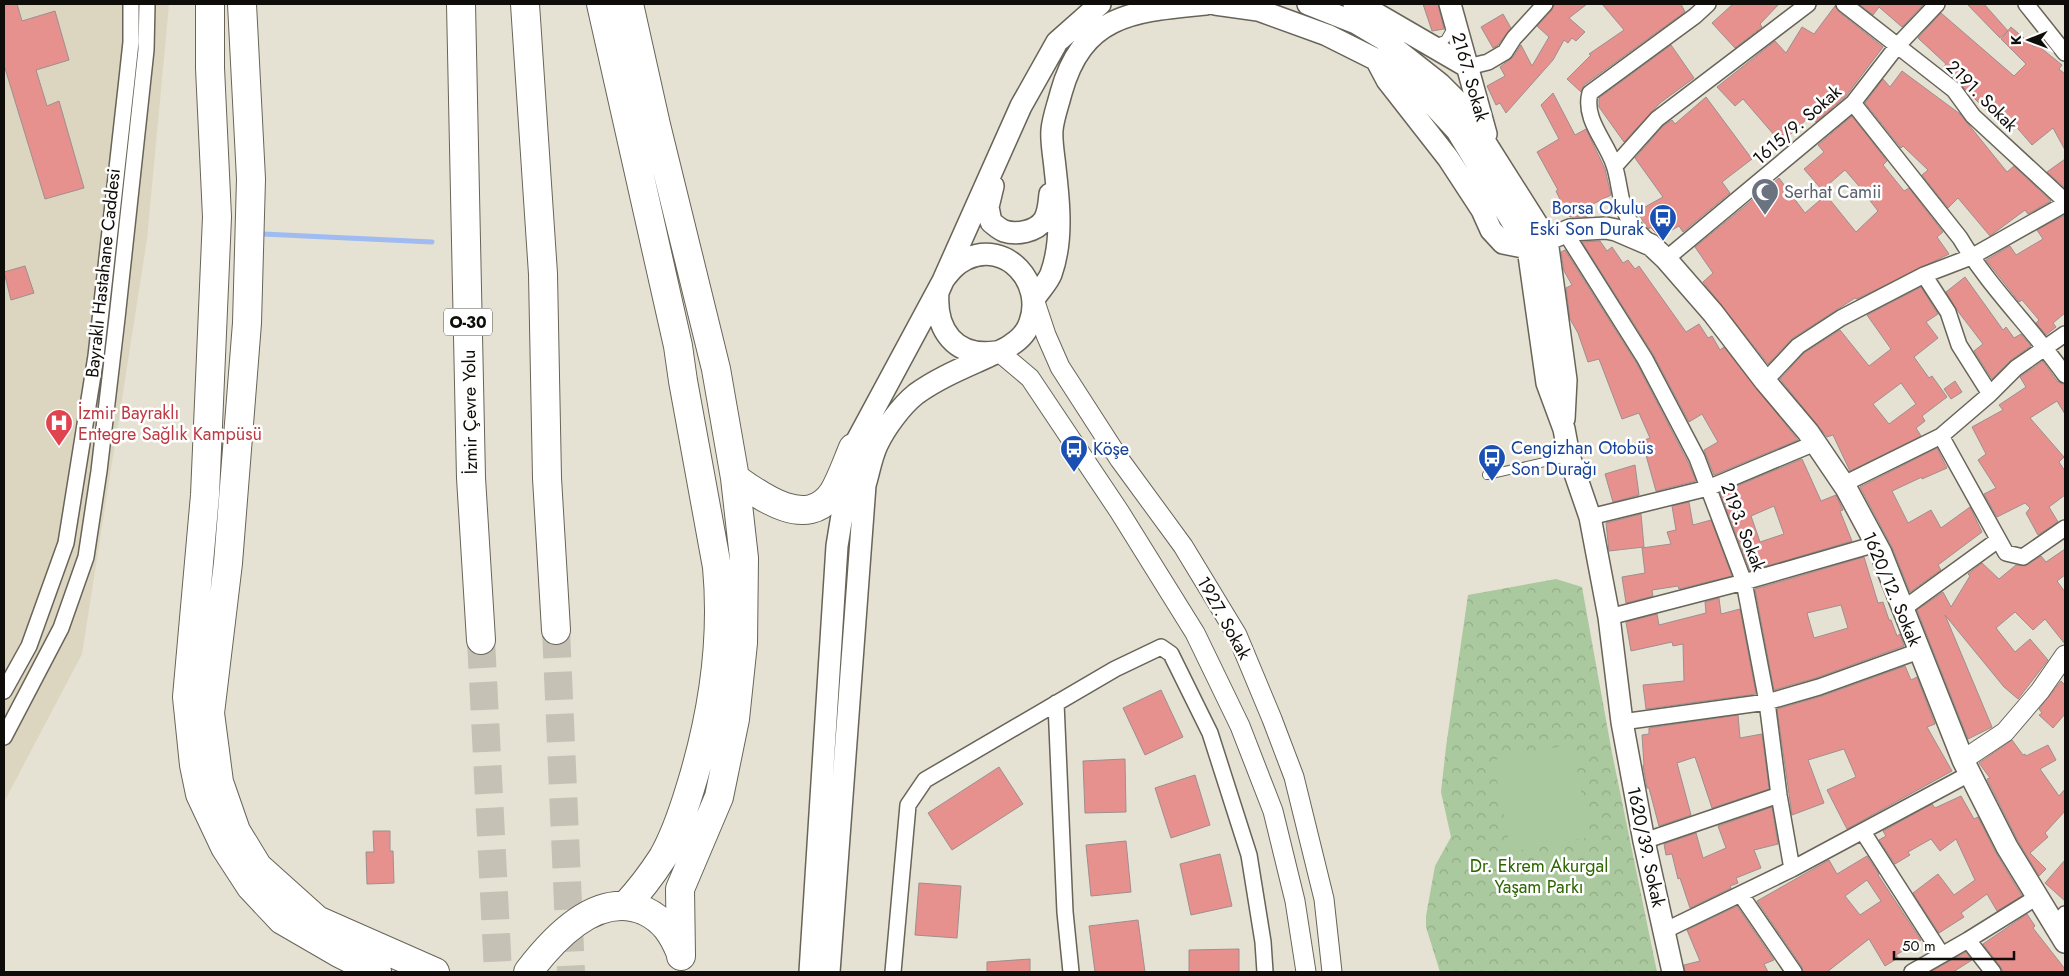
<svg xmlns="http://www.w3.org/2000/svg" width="2069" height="976" font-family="Jost,sans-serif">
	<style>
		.built { fill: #dcd5c0 }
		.park { fill: url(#park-crowns) }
		.pitch { fill: #abc99e }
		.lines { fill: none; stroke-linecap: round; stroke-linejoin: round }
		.stream { stroke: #9fbbf2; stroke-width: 5 }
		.building { fill: #e7918e; stroke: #9f8e8d; fill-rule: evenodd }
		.motorway-tunnel { stroke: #c5c1b5; stroke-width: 28; stroke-dasharray: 28 14; stroke-linecap: butt }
		.service-casing { stroke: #686458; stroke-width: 10 }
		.minor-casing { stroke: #686458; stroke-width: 18 }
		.tertiary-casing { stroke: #686458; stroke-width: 21 }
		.secondary-casing { stroke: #686458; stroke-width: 24 }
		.motorway-casing { stroke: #686458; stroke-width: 30 }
		.service { stroke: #fff; stroke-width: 8 }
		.minor { stroke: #fff; stroke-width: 15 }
		.tertiary { stroke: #fff; stroke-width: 19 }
		.secondary { stroke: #fff; stroke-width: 21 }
		.motorway { stroke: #fff; stroke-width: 28 }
		.labels { text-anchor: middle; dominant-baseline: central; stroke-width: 5; stroke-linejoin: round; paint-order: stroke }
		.shield { fill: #fff; stroke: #575653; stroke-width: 1 }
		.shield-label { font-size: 16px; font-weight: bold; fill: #0f0d09 }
		.street-label { font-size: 18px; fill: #0f0d09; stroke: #fff }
		.worship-label { font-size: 18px; fill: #5b616d; stroke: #fff; text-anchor: start }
		.transit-label { font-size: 18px; fill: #164399; stroke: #fff; text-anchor: start }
		.health-label { font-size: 18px; fill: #be3a42; stroke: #fff; text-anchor: start }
		.park-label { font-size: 18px; fill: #2d6500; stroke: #fff }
	</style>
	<defs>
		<pattern id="park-crowns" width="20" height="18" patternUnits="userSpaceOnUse" patternTransform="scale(1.25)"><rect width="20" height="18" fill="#abc99e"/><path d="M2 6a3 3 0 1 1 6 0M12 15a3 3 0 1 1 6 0" fill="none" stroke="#92ab87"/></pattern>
	</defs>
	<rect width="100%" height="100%" fill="#e5e1d3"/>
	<path class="built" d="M4,4H169L147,239L82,654L4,802Z"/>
	<path class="park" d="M1556,579L1582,587L1612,753L1657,972H1440L1426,927V916L1435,866L1451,837L1441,792L1446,747L1468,595Z"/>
	<path class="pitch" d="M1572,744L1590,837L1511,852L1493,760Z"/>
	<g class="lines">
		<path class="stream" d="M263,234L432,242"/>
	</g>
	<path class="building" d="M4,4H17L22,21L55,11L69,60L36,70L47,106L59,101L84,188L45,199L4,65Z
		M1423,4H1438L1444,29L1432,31Z
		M1554,4H1587L1569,18L1585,32L1576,41L1572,38L1568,43L1564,40L1553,60L1506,113L1500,103L1496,105L1487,86L1505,76L1500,67L1513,57L1521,45L1532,66L1549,37L1537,26L1552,10Z
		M1602,4H1681L1685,12L1584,85L1581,92L1567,79L1591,55L1589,54L1624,30Z
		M1733,4H1779L1760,24L1762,27L1735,48L1712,23Z
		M1859,4H1924L1902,27L1879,7L1873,15Z
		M1967,4H1984L2008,31L2000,38Z
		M1835,6L1838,11L1883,47L1846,96L1816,122L1809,117L1781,143L1743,99L1735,106L1717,87L1775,41L1786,53L1802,27L1814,34Z
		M1941,13L2014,76L2026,64L2001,39L2011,27L2034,47L2036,44L2062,65L2059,69L2065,74V150L2053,128L2032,145L2013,123L2006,130L1943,67L1946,64L1918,38Z
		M1503,14L1511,28L1498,45L1493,48L1481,27Z
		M1671,45L1694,78L1660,103L1624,142L1599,107V98Z
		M1902,71L1960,114L2007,172L2014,166L2051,201L2028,214L2025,210L1990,236L1958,198L1948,208L1922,175L1928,170L1903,146L1901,148L1865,103L1883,79L1890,87Z
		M1553,93L1575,135L1586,129L1605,169L1611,195L1591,205L1594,212L1586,217H1570L1567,212H1566L1556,191L1558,190L1537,152L1559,139L1541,105Z
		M1706,97L1752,159L1722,182L1730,193L1683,232L1679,226L1660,237L1650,227L1649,229L1636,212L1663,197L1635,158L1663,126L1672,120L1675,124Z
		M1852,116L1887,161L1883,165L1904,191L1909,188L1943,232L1937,237L1949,254L1857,299L1855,298L1793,338L1768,364L1703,282L1713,273L1695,247L1779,178L1805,213L1826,195L1856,232L1878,211L1858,185L1845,170L1822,190L1804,169L1824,152L1818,145Z
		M2065,159V188L2047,172Z
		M2065,215V313L2053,323L2056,327L2046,335L2036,323L2039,320L2022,300L2019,302L1986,260L2010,246L2016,255L2043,239L2037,230Z
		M1600,241L1607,251L1612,247L1623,263L1628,260L1635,269L1639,266L1686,332L1699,324L1708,338L1712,336L1720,350L1724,347L1798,440L1714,475L1704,450L1718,442L1702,414L1689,422L1653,354L1582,242Z
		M1565,250L1637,364L1688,462L1696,481L1656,491L1642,441L1650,438L1639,413L1622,419L1599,359L1588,362L1578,333L1570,319L1566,288L1572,285L1564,271L1561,252Z
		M25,266L34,293L11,300L4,272Z
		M1965,277L2003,330L2006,327L2014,338L2021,334L2031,346L2011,360L1992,379L1974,351L1983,344L1957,310L1946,292Z
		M1921,287L1938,314L1926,322L1938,338L1914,357L1929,378L1932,376L1947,397L1922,416L1925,421L1916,428L1921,436L1850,471L1833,435L1827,437L1780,379L1804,353L1840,330L1869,366L1891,349L1867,315ZM1901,383L1916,404L1889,424L1873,404Z
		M2043,361L2057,381L2065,385V414L2057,401L2030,418L2064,457L2059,462L2065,471V495L2049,507L2058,522L2038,535L2026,513L2030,508L2025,503L1997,517L1984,494L1996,488L1978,460L1986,454L1972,427L2003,410L1999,405L2026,387L2020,377Z
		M1955,381L1962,392L1951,399L1944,389Z
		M1937,448L1947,468L1922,479V477L1892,491L1908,523L1931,510L1941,528L1970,507L1982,532L1938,565L1941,570L1910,592L1892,547L1860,487Z
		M1802,459L1821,501L1836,495L1843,510L1840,511L1852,541L1750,571L1720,493ZM1774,506L1784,534L1760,542L1751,516Z
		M1635,465L1639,495L1613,502L1605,474Z
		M1689,502L1693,525L1711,520L1732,576L1683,588L1679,589L1678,586L1652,590L1653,596L1626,603L1622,577L1645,573L1642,548L1671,544L1667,532L1676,530L1672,506Z
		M1641,514L1644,547L1609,551L1606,523Z
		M2065,549V575L2057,581L2065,592V644L2045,619L2033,630L2015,612L1996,628L2015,652L2030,639L2048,660L2018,699L2004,687L1945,615L1992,727L1968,739L1917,610L1943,592L1951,607L1970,576L1968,574L1982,563L1999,579L2016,565L2025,566L2041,556L2046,562Z
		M1864,557L1878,603L1883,602L1889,620H1891L1897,636L1900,634L1904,646L1816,678L1774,690L1755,589ZM1841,605L1848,628L1814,638L1807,613Z
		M1719,598L1721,614L1740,609L1756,694L1646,709L1643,685L1684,681L1683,644L1673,646L1672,642L1631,651L1626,622L1657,614L1659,625L1706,613L1705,602Z
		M1905,666L1911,680L1917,677L1935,724L1927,727L1952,771L1847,829L1827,790L1856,777L1844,749L1808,760L1824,803L1792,815L1777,709L1822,696Z
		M2061,681L2065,685V714L2053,728L2039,715L2042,713L2039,709Z
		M1161,690L1183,737L1145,755L1123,708Z
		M1738,715L1740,738L1762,734L1769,789L1712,808L1695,757L1677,763L1691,815L1659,826L1649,788H1647L1643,765H1644L1642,735L1649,734V728Z
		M2012,740L2023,755L2025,754L2026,756L2048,745L2056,760L2040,769L2059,796L2065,789V811L2045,833L2048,837L2030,853L2046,869L2039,876L2018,841L1987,779L1990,778L1979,763Z
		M1125,759L1126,812L1085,813L1083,761Z
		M999,767L1023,804L952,850L928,813Z
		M1195,775L1210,825L1171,838L1155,788Z
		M1961,796L1974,819L1978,817L1996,853L2022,896L1997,911L1987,894L1961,913L1964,917L1939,933L1913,893L1938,874L1954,895L1975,880L1956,839L1940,851L1931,839L1908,852L1910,855L1895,864L1879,840L1886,836L1883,831L1932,804L1935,808Z
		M1772,807L1778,844L1754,850L1761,868L1736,878L1738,883L1730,886L1731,888L1690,908L1680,878L1678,879L1672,854L1666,855L1664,844L1696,833L1703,858L1726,848L1718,826Z
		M373,831H390V851H393L394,883L367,884L366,852H374Z
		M1126,841L1131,892L1091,896L1086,845Z
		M1220,854L1232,906L1191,915L1180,864Z
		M1867,856L1879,874L1878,875L1921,940L1896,955L1898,958L1885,966L1869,939L1827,972H1803L1802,967L1757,901L1829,860L1837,874ZM1867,880L1881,901L1860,915L1845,896Z
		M2065,860V901L2045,883Z
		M919,883L961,886L957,938L915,935Z
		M1737,906L1774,960L1764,964L1768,972H1685L1684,965L1700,961L1687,930Z
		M2027,914L2035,926L2033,928L2065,969V972H2003L2000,966L1983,944Z
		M1138,920L1145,972H1095L1089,926Z
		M1239,949V972H1189V950Z
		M1966,952L1972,960L1953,972H1930Z
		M1030,959V972H987V962Z"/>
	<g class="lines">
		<path class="motorway-tunnel" d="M556,630L571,972
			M481,640L498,972"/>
		<defs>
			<path id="service" d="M1434,44L1445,40L1452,28
				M1487,475L1567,457"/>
			<path id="minor" d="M1844,4L1954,90L1973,116L2065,201
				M2026,4L2065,53
				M1468,67L1488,62L1505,52L1514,38L1545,4
				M1853,103L1960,238C1989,287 2032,328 2065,375
				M1615,166L1657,119L1808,4
				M1565,232L1645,359L1697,458L1744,582L1767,702L1779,795L1792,869
				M1648,242C1642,234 1632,227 1628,218C1619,202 1620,182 1614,165C1606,141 1583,119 1590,93L1695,16L1708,4
				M1666,259L1853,103L1898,45L1937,4
				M1924,275L1948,312L1959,345L1990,394
				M1765,381L1798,346L1841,318L1924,275L1971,257L2065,204
				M1941,436L2006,553L2023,557L2065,528
				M1844,484L1941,436L1990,394L2016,368L2065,334
				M1590,517L1708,488L1815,443
				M1903,609L1998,540
				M1609,617L1744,582L1876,544
				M4,691L29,646L66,543L96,356L127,79L131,42V4
				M1056,703L1065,912L1071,972
				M1622,722L1767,702L1819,687L1919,651
				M4,737L61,628L86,557L99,471L117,318L146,50L147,4
				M1863,832L1942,955
				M1644,841L1779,795
				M1741,895L1794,972
				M2055,926L2065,914
				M1664,931L1792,869L1971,773
				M1968,940L1993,972
				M893,972L908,805L925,780L1115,669L1161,647L1171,654L1210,733L1249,855L1263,942L1265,972
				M1912,972L1968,940L2037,897"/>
			<path id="tertiary" d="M1034,299L1046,335L1060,367L1120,460L1183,546L1237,635L1272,719L1294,777L1324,899L1332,972
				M998,351L1030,378L1119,511L1195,633L1240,726L1273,811L1295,901L1306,972
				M1963,760L2005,732L2040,691L2065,655"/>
			<path id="secondary" d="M1215,4L1258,10L1327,35L1375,59L1409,79L1457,131L1528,248L1547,383L1564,429L1569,456L1590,517L1609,617L1622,722L1644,841L1673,972
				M1308,4L1356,23L1383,39L1440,84L1459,103L1478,131L1547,240L1566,380L1564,419
				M1354,4L1375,13L1468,67
				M1450,4L1486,134
				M1378,63L1387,80L1448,158L1482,210L1491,230L1503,243L1528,248
				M993,186L988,207L991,222C995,225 999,229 1004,231C1016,235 1036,232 1044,220C1049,212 1049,202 1050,194
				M1547,240L1570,230L1606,228L1616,230L1651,245L1666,259L1713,313L1765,381L1808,432L1846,488L1881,553L1963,760L2007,847L2065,942
				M1034,299C1039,291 1048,282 1051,274C1063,241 1059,202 1055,168C1054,156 1051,142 1052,130C1053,118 1058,105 1061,93C1083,13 1135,11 1206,4
				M996,352C955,358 935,330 938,292L1021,106L1057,42L1100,4
				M810,972L837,546L853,448L944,279C951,270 956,264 966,259C1007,240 1044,283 1030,322C1027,332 1019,340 1011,345C1004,350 995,353 987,357C963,368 938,378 916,394C901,406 885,428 877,445C871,458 869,472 865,485L829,972"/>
			<path id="motorway" d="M210,4V68L217,217L205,495L187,697L194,765L200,794L225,847L251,887L282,920L339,953L377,972
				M242,4L251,179L247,323L228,563L210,713L219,782L236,831L258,867L317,920L435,972
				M461,4L471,478L481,640
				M525,4L543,274L547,478L556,630
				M601,4L678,346L683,381L717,567C724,642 712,718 690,789C683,812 675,836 663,857C652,874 640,890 626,905
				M629,4L656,125L716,369L735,478L744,558L743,643L735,719L719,797L680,889L681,956
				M735,478C760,496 807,531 833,493C841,480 847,462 853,448
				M528,972C553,939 598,890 645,911C664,920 673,934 681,954"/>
		</defs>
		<use href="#service" class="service-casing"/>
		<use href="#minor" class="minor-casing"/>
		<use href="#tertiary" class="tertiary-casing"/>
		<use href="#secondary" class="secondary-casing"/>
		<use href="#motorway" class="motorway-casing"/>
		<use href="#service" class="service"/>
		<use href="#minor" class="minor"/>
		<use href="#tertiary" class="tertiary"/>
		<use href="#secondary" class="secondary"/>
		<use href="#motorway" class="motorway"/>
	</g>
	<defs>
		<symbol id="mosque-pin" viewBox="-11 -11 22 30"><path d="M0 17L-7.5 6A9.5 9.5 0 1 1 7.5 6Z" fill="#6b7280" stroke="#fff"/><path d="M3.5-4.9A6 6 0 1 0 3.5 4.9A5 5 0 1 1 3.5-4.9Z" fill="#fff"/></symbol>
		<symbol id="bus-pin" viewBox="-11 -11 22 30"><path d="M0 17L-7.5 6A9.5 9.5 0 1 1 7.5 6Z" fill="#1a4fb4" stroke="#fff"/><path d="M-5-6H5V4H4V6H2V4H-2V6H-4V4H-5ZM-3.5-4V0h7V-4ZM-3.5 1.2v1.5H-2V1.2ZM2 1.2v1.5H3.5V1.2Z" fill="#fff"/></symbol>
		<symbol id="hospital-pin" viewBox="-11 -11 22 30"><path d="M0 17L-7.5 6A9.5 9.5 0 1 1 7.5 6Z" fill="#e0444e" stroke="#fff"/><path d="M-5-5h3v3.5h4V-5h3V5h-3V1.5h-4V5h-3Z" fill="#fff"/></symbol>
	</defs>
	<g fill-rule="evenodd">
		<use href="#mosque-pin" x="1749" y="176" width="32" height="43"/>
		<use href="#bus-pin" x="1647" y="202" width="32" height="43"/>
		<use href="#hospital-pin" x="43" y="407" width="32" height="43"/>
		<use href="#bus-pin" x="1058" y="433" width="32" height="43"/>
		<use href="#bus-pin" x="1476" y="442" width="32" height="43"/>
	</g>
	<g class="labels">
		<rect class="shield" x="444" y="308.5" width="48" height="27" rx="4"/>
		<g class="shield-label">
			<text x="468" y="322">O-30</text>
		</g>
		<g class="street-label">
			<text transform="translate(1470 77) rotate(74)">2167. Sokak</text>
			<text transform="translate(1982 96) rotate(45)">2191. Sokak</text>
			<text transform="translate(1797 125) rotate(-41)">1615/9. Sokak</text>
			<text transform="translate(103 273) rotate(-84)">Bayraklı Hastahane Caddesi</text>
			<text transform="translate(470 412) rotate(-91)">İzmir Çevre Yolu</text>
			<text transform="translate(1743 527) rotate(69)">2193. Sokak</text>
			<text transform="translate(1892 589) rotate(67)">1620/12. Sokak</text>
			<text transform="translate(1224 618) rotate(61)">1927. Sokak</text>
			<text transform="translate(1646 847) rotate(78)">1620/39. Sokak</text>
		</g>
		<g class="worship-label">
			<text x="1784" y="192">Serhat Camii</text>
		</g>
		<g class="transit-label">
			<text x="1644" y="208" text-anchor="end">Borsa Okulu<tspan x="1644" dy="21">Eski Son Durak</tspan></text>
			<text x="1511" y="448">Cengizhan Otobüs<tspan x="1511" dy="21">Son Durağı</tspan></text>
			<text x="1093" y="449">Köşe</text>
		</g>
		<g class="health-label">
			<text x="78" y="413">İzmir Bayraklı<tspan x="78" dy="21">Entegre Sağlık Kampüsü</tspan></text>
		</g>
		<g class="park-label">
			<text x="1539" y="866">Dr. Ekrem Akurgal<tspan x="1539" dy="21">Yaşam Parkı</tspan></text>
		</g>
	</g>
	<rect width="2069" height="976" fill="none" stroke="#0f0d09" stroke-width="10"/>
	<g transform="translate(2029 40) rotate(269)" stroke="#ffffff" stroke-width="4" paint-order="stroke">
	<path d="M0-4L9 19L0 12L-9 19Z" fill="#0f0d09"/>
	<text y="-8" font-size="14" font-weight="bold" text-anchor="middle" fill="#0f0d09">K</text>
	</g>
	<path d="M1894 951v8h120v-8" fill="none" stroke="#0f0d09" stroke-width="2.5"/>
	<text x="1902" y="951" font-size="15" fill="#0f0d09" stroke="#ffffff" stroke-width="4" paint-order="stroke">50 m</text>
</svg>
